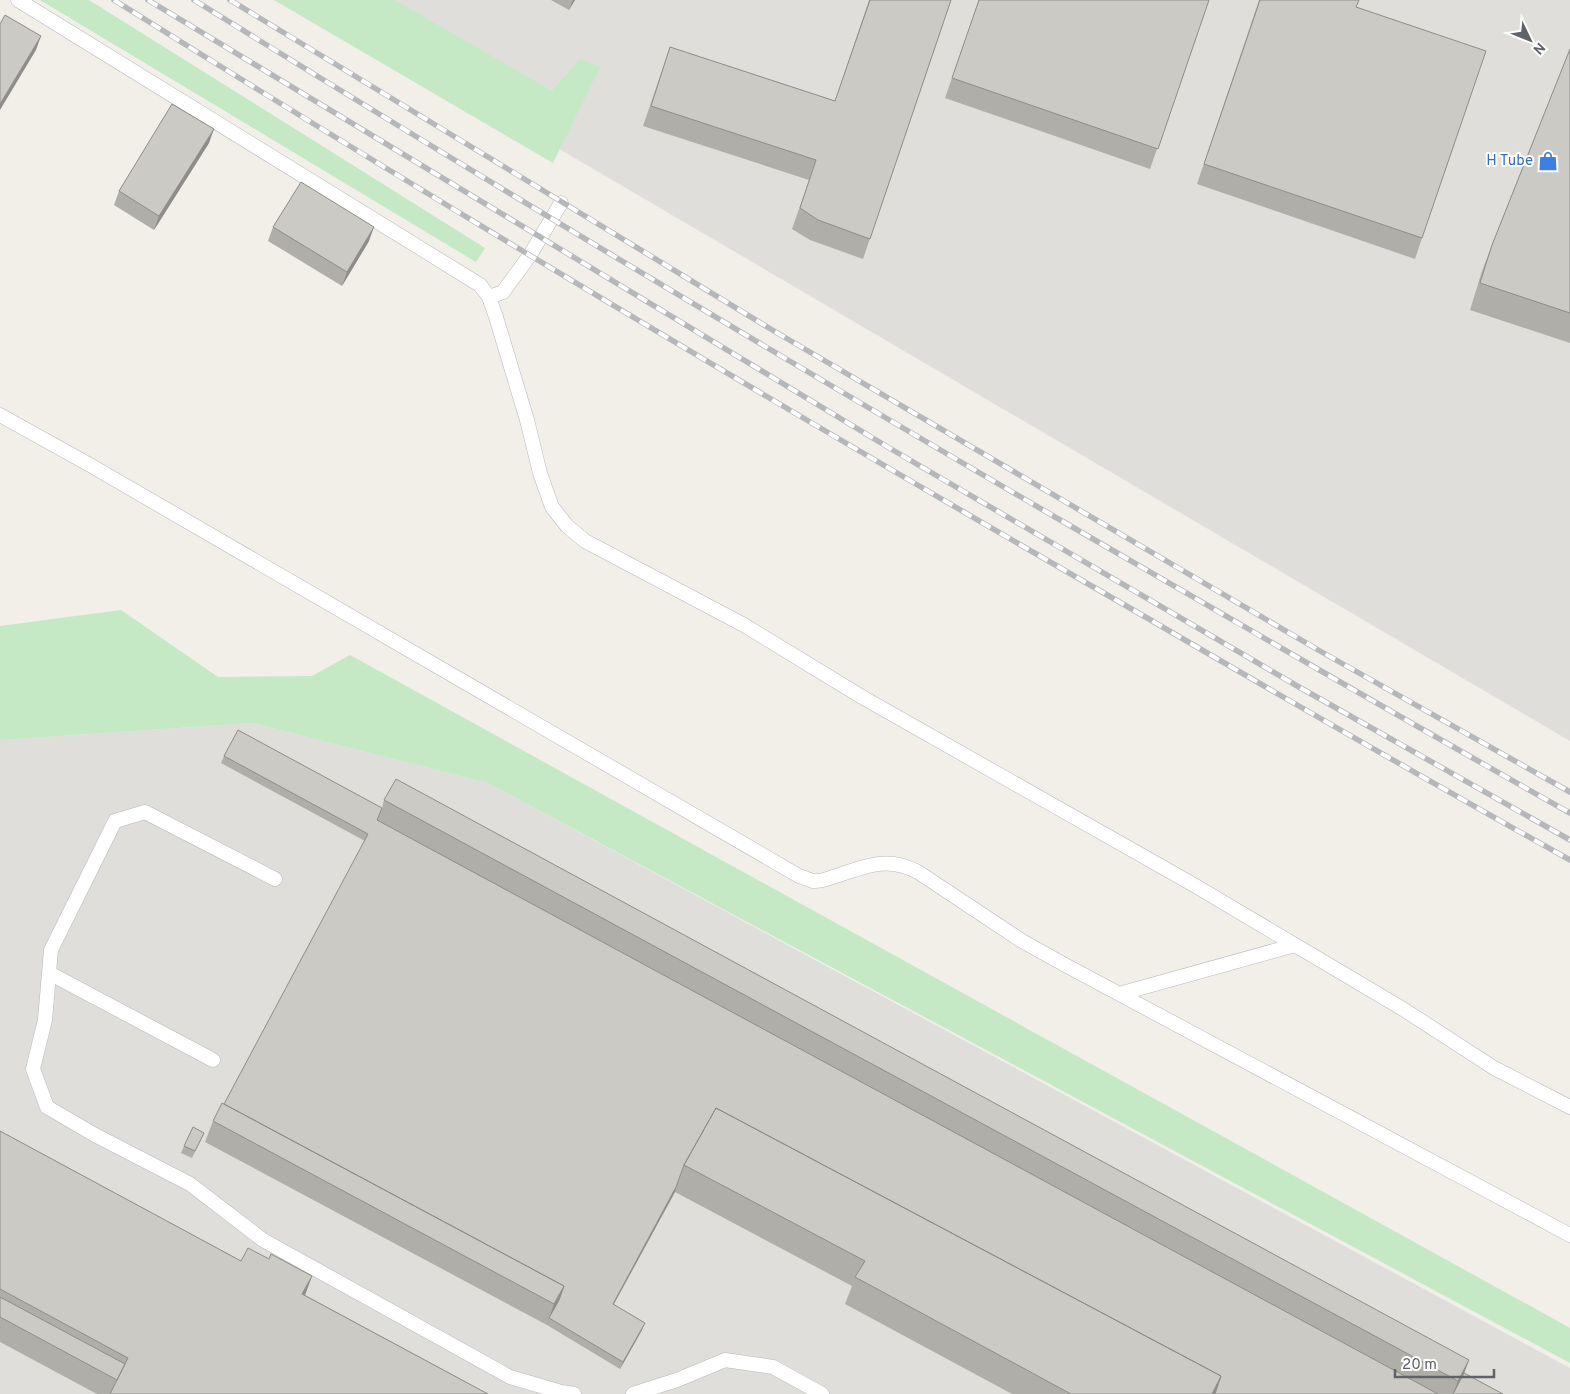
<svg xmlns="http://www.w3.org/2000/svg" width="1570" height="1394" font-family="Overpass,sans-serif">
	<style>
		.industrial { fill: #e0deda }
		.green { fill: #c5e8c5 }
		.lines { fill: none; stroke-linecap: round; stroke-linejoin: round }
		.lane-casing { stroke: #b5b8bc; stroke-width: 15 }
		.lane { stroke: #fff; stroke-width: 14 }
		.rail-casing { stroke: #b6b7b8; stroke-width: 5.5 }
		.rail { stroke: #fff; stroke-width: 4; stroke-dasharray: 11; stroke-linecap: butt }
		.wall { fill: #afaea9 }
		.shaded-wall { fill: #8f8d8a }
		.building { fill: #cccac5; stroke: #8f8d8a }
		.labels { text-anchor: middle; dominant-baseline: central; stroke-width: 4; stroke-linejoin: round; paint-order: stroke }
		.shop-label { font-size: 15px; fill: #366cbe; stroke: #fff; text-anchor: end }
	</style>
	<rect width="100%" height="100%" fill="#f1efe8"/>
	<path class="industrial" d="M305,0H1570V741Z
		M252,723L488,783L1570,1368V1394H0V740Z"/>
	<path class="green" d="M40,0H89L485,248L476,262Z
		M274,0H395L552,91L580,59L600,67L553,163Z
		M121,610L218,677L312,676L350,655L1570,1328V1363L488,783L252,723L0,740V626Z"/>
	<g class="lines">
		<defs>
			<path id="lane" d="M18,0L480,285L489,297L496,317L527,420L540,473L552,507L567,526L585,541L744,625L862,697L1194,885L1295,945L1403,1009L1494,1068L1570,1107
				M489,297L503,292L530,255L561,203
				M0,415L90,465L799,876C803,877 809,880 813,881C821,882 829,878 836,876C867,866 887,856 918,872L1022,941L1067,966L1570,1235
				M275,879L145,812L115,821L51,950L45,1020L33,1069L47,1107L95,1135L190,1184L263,1240L510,1377L561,1392L574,1394
				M49,973L213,1060
				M1119,994L1295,945
				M633,1394L677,1380L725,1360L773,1367L822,1394"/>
		</defs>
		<use href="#lane" class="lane-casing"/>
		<use href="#lane" class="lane"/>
		<defs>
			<path id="rail" d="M114,0C452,212 796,416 1142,615C1284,698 1427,780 1570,860
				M148,0L891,449L1299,687L1570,840
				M194,0C481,178 770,351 1062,521C1231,619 1399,717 1570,813
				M230,0L774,331L1320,651L1570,792"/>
		</defs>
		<use href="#rail" class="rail-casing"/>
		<use href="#rail" class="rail"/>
	</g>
	<path class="wall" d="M551,0H575L569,10Z
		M869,0H951L863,259L810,240L792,229L809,180L643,126L670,47L835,101Z
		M979,0H1209L1150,169L945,98Z
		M1259,0H1359L1356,7L1422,238L1415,259L1197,184Z
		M1570,49V343L1470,310L1482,271L1492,245Z
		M209,143L154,230L114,205L119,191Z
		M273,227L369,241L342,286L268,241Z
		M224,756L382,808L384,800L1469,1360L1464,1373L1503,1394H1012L845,1304L852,1286L675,1192L614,1304L642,1330L620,1369L547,1325L205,1142L213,1121L224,1104L365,841L221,763Z
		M0,1131L241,1261L269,1259L312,1276L305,1295L488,1394H97L0,1342Z
		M204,1133L201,1140L192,1158L181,1153L184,1146Z"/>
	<path class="shaded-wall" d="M573,0H575L569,10Z
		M41,36L36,50L0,110V104Z
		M214,129L209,143L154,230L159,216Z
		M374,227L369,241L342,286L347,272Z
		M676,1187L675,1192L610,1311L613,1304Z
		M312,1276L302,1303V1294Z
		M564,1286L556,1307L549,1318L547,1325L554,1304Z
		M645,1323L642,1330L620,1369L623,1362Z
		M1469,1360L1459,1387L1453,1394L1458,1381Z
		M1221,1376L1215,1394H1212Z"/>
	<path class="building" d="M870,0H951L870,239L818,220L800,208L816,160L651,106L670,47L835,101Z
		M979,0H1209L1158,149L952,78Z
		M1260,0H1359L1356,7L1486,51L1422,238L1204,164Z
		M5,15L41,36L0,104V24Z
		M1570,49V313L1480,283L1492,245Z
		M172,104L214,129L159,216L119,191Z
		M301,182L374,227L347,272L273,227Z
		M238,730L382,808L377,820L1438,1394H1215L1221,1376L716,1108L684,1165L676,1187L613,1304L645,1323L623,1362L549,1318L559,1300L564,1286L224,1104L368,834L224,756Z
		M396,779L1469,1360L1458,1381L384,800Z
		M222,1103L564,1286L554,1304L213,1121Z
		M716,1108L1221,1376L1212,1394H1071L855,1277L865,1261L684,1165Z
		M193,1127L204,1133L195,1151L184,1146Z
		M0,1131L241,1261L248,1248L269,1259L271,1254L312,1276L302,1294L488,1394H110L128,1358L0,1289Z
		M0,1297L125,1364L117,1380L0,1317Z
		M1464,1373L1503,1394H1453Z"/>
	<defs>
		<symbol id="shop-bare" viewBox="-9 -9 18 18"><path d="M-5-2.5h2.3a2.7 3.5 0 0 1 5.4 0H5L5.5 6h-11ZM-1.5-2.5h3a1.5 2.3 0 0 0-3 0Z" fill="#3f7fe0" stroke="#fff" stroke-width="2.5" paint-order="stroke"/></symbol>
	</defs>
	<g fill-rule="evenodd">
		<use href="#shop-bare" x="1534" y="147" width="28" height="28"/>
	</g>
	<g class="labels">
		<g class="shop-label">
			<text x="1533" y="161">H Tube</text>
		</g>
	</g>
	<g transform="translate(1530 40) rotate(133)" stroke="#ffffff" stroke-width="4" paint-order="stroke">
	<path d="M0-4L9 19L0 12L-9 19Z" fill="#5f6368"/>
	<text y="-8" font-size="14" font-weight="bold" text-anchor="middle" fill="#5f6368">N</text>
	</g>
	<path d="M1395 1369v8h99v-8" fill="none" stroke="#5f6368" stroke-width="2.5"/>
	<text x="1402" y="1369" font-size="15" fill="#5f6368" stroke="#ffffff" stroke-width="4" paint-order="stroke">20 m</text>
</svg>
